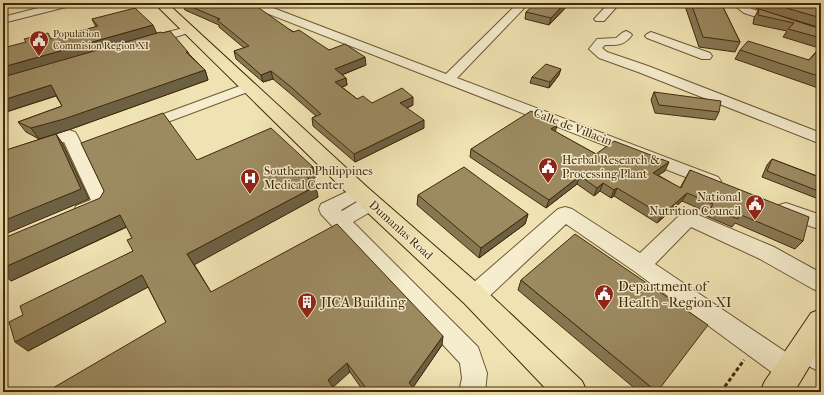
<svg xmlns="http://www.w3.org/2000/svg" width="824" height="395" font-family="'IM FELL French Canon',serif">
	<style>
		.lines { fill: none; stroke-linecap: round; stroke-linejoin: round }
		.minor-casing { stroke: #6e5833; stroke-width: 2 }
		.major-casing { stroke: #422908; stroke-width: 2 }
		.path { stroke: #422908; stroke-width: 3; stroke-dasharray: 4 2.5; stroke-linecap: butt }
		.minor { fill: #f5edce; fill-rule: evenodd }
		.major { fill: #f0e3b3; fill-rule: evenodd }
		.wall { fill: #867753; stroke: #422908 }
		.shaded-wall { fill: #6d6144; stroke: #422908 }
		.building { fill: #9c8a61; stroke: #422908 }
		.labels { text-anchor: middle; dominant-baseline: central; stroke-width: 3; stroke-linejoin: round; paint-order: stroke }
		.far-poi-label { font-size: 10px; fill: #422908; stroke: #f5edce; text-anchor: start }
		.street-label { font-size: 12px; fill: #422908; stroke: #f5edce }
		.poi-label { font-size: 12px; fill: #422908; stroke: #f5edce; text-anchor: start }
		.near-poi-label { font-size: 14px; fill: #422908; stroke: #f5edce; text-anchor: start }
	</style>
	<rect width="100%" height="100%" fill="#f0e3b3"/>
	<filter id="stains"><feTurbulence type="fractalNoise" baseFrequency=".005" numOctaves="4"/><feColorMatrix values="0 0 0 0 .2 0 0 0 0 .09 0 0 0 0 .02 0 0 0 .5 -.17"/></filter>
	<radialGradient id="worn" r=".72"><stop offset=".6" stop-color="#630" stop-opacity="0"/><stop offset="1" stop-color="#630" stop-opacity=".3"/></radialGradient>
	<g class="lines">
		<defs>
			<path id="minor" d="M57,3H75L74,5L3,23V17Z
				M245,3H260L446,74L518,3H529L457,78L718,177L721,181L718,185L712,187L706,185L246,5Z
				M609,3H620L604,21H596L594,19L596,17Z
				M731,3H743L752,9L821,30V38L744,13Z
				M187,27L191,28L193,30L191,32L150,45L146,44L144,41L146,38Z
				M626,31L630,33L632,35C624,46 617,45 605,45L602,48L607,52L648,66L821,133V144L638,72L599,58L589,49L597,39L616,38L622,33Z
				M651,32L710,53L712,56L710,59H702L647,38L645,36L647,34Z
				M248,83L253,84L255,87L253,90L149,129L144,131L139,129L136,126L139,123Z
				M69,130L75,132L77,135L110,203L107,208L90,216L83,218L76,216L74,211L76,206L91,200L64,142L3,163V152Z
				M359,186L365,188L368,192L365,196L341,210L342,211C353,205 365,194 377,198L380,203L377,208L353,222L478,347L487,373L485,392H459L462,378L460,363L321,214L319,209L321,204Z
				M786,203L821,215V230L779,215L777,210L779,205Z
				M565,207L572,209L640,253L682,213L689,211L774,247L821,273V292L813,289L760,259L691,227L655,264L799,361L802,370L799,379L790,382L781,379L634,271L566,224L482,303L474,306L466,303L463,296L466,289L558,209Z
				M803,337L821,346V372C809,367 796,360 791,348L795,340Z"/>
			<path id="major" d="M154,3H167L367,187L483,288L582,381L587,392H549L465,304L351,197Z
				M821,309V347L794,392H760L765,381L811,313Z"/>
		</defs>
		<use href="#minor" class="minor-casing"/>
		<use href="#major" class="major-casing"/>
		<path class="path" d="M721,392L744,360"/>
		<use href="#minor" class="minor"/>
		<use href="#major" class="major"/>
	</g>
	<path class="wall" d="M182,3H238L329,50L366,65L342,75L346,78L347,85L342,87L357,99L372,103L413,105L407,108L424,128L355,162L313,126L312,118L316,116L292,95L273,79L263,82L236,59L234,51L244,48L219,27V25L185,10Z
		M570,3L549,25L525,19L526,12Z
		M576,3H589L587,6Z
		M684,3H721L740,42L735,52L699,47Z
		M759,3H821V28L761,10L821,29V89L735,59L740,50L809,60L819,48L783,37L787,31L753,24L754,18L759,9H756Z
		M92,19L157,33L188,52L189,54L205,70L208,80L71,129L39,139L26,132L18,122L62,106L56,96L3,113L26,42L51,39L96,27Z
		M559,75L549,88L530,83L532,77Z
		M654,92L719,112L715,120L655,113L651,100Z
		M555,132L596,154L665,171L658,175L680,188L690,170L803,241L795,249L735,223L732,227L706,216L707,212L682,201L657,223L614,196L611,198L600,191L594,196L577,184L546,208L470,157L471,149Z
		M772,159L817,176L821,170V200L762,177L767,165Z
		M197,160L313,167L315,178L310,180L318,197L194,264L211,292L442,345L413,387L417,392H364L350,372L166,322L148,287L28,351L23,315L133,251L132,238L127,227L11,281Z
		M418,195L528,214L525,224L479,258L417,205Z
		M521,280L657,392H639L518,290Z"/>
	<path class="shaded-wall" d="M565,3H570L549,25L551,18Z
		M153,25L157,34L3,78V67Z
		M365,57L366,65L336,77L335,69Z
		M561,69L559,75L549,88L550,82Z
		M205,70L208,80L71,129L39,139L31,128Z
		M271,71L273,79L263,82L261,75Z
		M346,78L347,85L336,89L335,82Z
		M51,85L58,95L3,113V100Z
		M413,97V105L400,111V103Z
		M424,120V128L355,162L354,154Z
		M557,125L555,133L551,129Z
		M56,134L63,144L89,199L3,235V221Z
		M669,162L665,171L649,181L653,173Z
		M313,167L315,178L305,183L302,172Z
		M580,176L577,184L546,208L549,200Z
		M603,183L600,191L594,196L597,188Z
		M316,186L318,197L194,265L187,254Z
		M617,188L614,196L611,198L614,190Z
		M687,193L682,201L657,223L662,215Z
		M528,214L525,224L479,258L481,248Z
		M120,215L128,226L11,281L3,274V268Z
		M142,275L150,286L28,351L15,342Z
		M443,336L442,345L410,392L409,383Z
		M347,363L350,372L331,389L328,380Z"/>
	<path class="building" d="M182,3H238L244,5L252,3L293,32L299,30L329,50L345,44L365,57L335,69L346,78L335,82L357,99L363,96L372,103L402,88L413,97L400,103L424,120L354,154L312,118L321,114L291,87L271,71L261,75L234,51L249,46L217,20L220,19Z
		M536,3H565L551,18L526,12Z
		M691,3H721L740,42L703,37Z
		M769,3H821V18Z
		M135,8L153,25L3,67V48L26,42L24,39L48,33L51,39L98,26L92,19Z
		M759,9L821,29V38L788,29L794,23L758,15Z
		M170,31L188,52H186L205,70L64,119L31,128L18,122L62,106L51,85L3,100V77L161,32L162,33Z
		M748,41L809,60L821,47V77L740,50Z
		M546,64L561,69L550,82L532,77Z
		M654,92L721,101L719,112L659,105Z
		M531,111L557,125L551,129L596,154L614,141L669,162L653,173L681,188L690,170L809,217L803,241L739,214L738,219L711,208L713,204L687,193L662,215L617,188L614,190L603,183L597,188L580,176L549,200L471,149Z
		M163,113L197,160L271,128L313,167L302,172L316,186L187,254L211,292L337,224L443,336L409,383L417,392H369L347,363L328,380L336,392H46L166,322L142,275L15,342L9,322L23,315L20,306L133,251L127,240L132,238L120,215L3,268V253L7,251L4,238L100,198L104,191L81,143Z
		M56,134L81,189L3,221V151Z
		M772,159L819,177L821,173V192L767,171Z
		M464,167L528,214L481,248L418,195Z
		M575,234L708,325L657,392L521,280Z"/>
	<defs>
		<symbol id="civic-pin" viewBox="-11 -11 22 30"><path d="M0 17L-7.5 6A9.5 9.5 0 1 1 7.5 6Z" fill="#8f2418" stroke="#f5edce"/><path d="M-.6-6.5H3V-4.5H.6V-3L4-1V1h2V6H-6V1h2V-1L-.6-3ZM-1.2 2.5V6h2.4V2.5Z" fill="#fff"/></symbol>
		<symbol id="hospital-pin" viewBox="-11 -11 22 30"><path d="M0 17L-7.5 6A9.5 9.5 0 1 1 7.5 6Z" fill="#8f2418" stroke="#f5edce"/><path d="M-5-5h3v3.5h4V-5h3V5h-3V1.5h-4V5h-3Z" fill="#fff"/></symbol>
		<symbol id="building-pin" viewBox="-11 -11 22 30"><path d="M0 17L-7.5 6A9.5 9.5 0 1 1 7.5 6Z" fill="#8f2418" stroke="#f5edce"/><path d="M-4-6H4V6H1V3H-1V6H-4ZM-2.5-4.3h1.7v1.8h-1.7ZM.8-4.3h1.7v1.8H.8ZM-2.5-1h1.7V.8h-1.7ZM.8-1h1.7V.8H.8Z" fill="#fff"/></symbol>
	</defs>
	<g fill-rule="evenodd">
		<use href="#civic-pin" x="28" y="29" width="22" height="30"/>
		<use href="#civic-pin" x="537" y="156" width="22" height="30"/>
		<use href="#hospital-pin" x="239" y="167" width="22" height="30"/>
		<use href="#civic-pin" x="744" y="193" width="22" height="30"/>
		<use href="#civic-pin" x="593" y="283" width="22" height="30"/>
		<use href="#building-pin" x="296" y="291" width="22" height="30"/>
	</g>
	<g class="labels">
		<g class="far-poi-label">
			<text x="53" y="34">Population<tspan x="53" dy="12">Commision Region XI</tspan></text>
		</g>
		<g class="street-label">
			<text transform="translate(573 127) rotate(21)">Calle de Villacin</text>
			<text transform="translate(401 230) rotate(42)">Dumanlas Road</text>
		</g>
		<g class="poi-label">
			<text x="562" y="160">Herbal Research &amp;<tspan x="562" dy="14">Processing Plant</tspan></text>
			<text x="264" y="171">Southern Philippines<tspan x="264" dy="14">Medical Center</tspan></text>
			<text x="741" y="197" text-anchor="end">National<tspan x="741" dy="14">Nutrition Council</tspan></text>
		</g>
		<g class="near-poi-label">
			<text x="618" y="286">Department of<tspan x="618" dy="16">Health - Region XI</tspan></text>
			<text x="321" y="302">JICA Building</text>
		</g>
	</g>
	<rect width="824" height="395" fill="none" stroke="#f0e3b3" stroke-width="16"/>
	<rect x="4" y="4" width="816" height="387" fill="none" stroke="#422908" stroke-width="2"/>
	<rect x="8" y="8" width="808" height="379" fill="none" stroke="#422908"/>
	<rect width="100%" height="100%" filter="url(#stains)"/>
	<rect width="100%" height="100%" fill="url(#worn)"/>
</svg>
